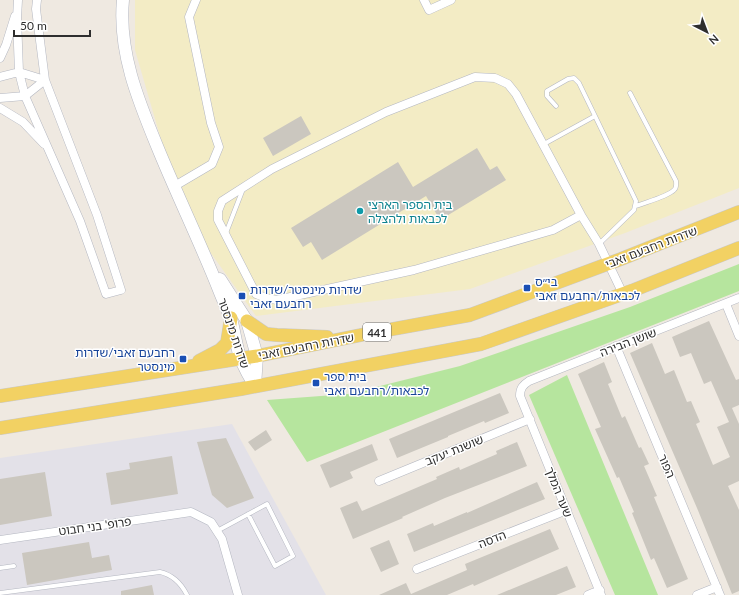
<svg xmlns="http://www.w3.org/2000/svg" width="739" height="595" font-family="Lato,'Noto Sans Hebrew',sans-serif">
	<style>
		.industrial { fill: #e3e1e8 }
		.green { fill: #b6e59e }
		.sand { fill: #f3ecc5 }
		.building { fill: #cbc7bf }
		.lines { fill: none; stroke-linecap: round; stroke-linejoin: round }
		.lane-casing { stroke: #b4b7c1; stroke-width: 5 }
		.street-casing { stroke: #b4b7c1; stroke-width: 9 }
		.secondary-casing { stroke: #b4b7c1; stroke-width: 13 }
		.primary-casing { stroke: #c9c9c9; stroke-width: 14 }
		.lane { stroke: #fff; stroke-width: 4 }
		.street { stroke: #fff; stroke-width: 8 }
		.secondary { stroke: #fff; stroke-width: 12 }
		.primary { stroke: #f2d163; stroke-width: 13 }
		.culture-dot { fill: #0f9aa8; stroke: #fff; stroke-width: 1.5 }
		.transit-dot { fill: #1a4fb4; stroke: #fff; stroke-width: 1.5 }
		.labels { text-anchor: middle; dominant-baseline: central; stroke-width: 3; stroke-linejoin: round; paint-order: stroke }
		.shield { fill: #fff; stroke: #6d6d6d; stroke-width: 1 }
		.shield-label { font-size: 11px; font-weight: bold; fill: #2e2e2e }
		.culture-label { font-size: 12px; fill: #0d838f; stroke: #fff; text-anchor: start }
		.street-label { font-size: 12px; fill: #2e2e2e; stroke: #fff }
		.transit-label { font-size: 12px; fill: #164399; stroke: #fff; text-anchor: start }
	</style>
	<rect width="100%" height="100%" fill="#efe9e1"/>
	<path class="industrial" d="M232,424L326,595H0V458Z"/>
	<path class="green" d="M739,264V291L307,462L267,400L348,394L460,366L630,307Z
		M567,375L658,595H615L529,395Z"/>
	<path class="sand" d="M135,0H739V188L625,233L470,289L256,316L205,245L162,143L135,50Z"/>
	<path class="building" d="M301,116L311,134L273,156L263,138Z
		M477,148L490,170L497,166L506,180L440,220L426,196L322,260L311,242L303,247L291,228L398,162L413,187Z
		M709,321L736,380L739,379V405L732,408L739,424V481L728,486L739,510V591L732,594L697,508L630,353L652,343L665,374L674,370L687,402L691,401L700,422L696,424L713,465L730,457L717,427L729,422L711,381L704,384L691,353L680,357L672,337Z
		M604,362L612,382L608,384L622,418L625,416L639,448L641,447L649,464L644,466L657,496L654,497L688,579L667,588L654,558L651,560L632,513L634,512L619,477L617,478L595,429L601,427L578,374Z
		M500,393L509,413L485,423L484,421L448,436V437L397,458L389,439Z
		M266,430L272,440L255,451L248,442Z
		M226,438L254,498L227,508L212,495L197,442Z
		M517,442L527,466L445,498L402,517L403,518L353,539L340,508L357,501L362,511L437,479L436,477L459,467L460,470L497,454L496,451Z
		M372,444L378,460L350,472L353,478L330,488L320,465Z
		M172,456L178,494L111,505L106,473L130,469L129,463Z
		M45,472L52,516L0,525V479Z
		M537,482L545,499L414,552L407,534L433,523L434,526L467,512V513Z
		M550,529L559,549L474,586L473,584L447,595H379L406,583L411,594L467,570L465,564Z
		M389,540L399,564L381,572L370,548Z
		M89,542L92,558L109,555L112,570L27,585L22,553Z
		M567,566L576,587L556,595H497Z
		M152,585L154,595H121V591Z"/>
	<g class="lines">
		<defs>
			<path id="lane" d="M630,93L676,181C676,184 677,188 674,190C667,197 646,202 636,206
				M595,116L636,201L634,210L599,244
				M544,144L595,116L579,83L574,78L568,79L547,91V96L556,106
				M226,233L243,189
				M217,531L267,504L293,556L275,566L248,514
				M0,568L14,566
				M0,593L160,572C173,575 181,583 187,595"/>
			<path id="street" d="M18,0L17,18L19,72L25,96L80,221L106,294L121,290L97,215L45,80L36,9L37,0
				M424,0L429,10L451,0
				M0,58L6,45L15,16
				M0,77L19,72L45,80
				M0,98L25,96L45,80
				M0,108L23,122L44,144
				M173,187L212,164L219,147L211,123L189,17L196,0
				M581,215L553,230L414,270L277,300L266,298L256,294L218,220V211L222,201L272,169L386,112L475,77L495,78L508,84L516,94L581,215L599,244L623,294
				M726,304L739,336
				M616,346L720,595
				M379,481L530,419
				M0,540L191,512L211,522L222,539L238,595
				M417,569L567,510
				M588,595L600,590
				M601,595L520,396C520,388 523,385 529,381L739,298
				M697,595L717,587"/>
			<path id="secondary" d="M123,0C118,51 138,100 157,146C177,195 200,242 219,290C223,300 227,309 231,319C235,332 236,347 241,360C245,369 250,378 255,386
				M220,279L247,321L257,356L255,386"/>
			<path id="primary" d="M247,321L266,334L277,335L327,337
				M199,361L220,350L227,343L231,318
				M0,396L257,356L371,333L470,315L621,259L739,212
				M0,428L241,389L481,344L634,290L739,248"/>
		</defs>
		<use href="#lane" class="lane-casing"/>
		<use href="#street" class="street-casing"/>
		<use href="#secondary" class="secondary-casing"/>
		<use href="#primary" class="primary-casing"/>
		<use href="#lane" class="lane"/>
		<use href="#street" class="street"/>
		<use href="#secondary" class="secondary"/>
		<use href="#primary" class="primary"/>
	</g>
	<circle class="culture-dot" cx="360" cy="211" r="4"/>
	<g class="transit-dot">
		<rect x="523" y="284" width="8" height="8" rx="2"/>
		<rect x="238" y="292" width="8" height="8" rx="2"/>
		<rect x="179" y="355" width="8" height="8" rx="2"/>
		<rect x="312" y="379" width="8" height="8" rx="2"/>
	</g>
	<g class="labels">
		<rect class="shield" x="363" y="323" width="28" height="18" rx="3"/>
		<g class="shield-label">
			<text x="377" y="332">441</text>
		</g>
		<g class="culture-label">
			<text x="368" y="204">בית הספר הארצי<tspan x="368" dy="14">לכבאות ולהצלה</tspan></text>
		</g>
		<g class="street-label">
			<text transform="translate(651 247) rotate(-21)">שדרות רחבעם זאבי</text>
			<text transform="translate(234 333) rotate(71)">שדרות מינסטר</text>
			<text transform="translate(628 342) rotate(-21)">שושן הבירה</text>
			<text transform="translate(306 346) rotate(-11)">שדרות רחבעם זאבי</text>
			<text transform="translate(454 450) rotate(-22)">שושנת יעקב</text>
			<text transform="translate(667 466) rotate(67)">הפור</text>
			<text transform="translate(559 492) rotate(68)">שער המלך</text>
			<text transform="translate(95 526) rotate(-8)">פרופ' בני חבוט</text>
			<text transform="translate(492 539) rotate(-21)">הדסה</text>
		</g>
		<g class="transit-label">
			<text x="535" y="281">בי״ס<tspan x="535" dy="14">לכבאות/רחבעם זאבי</tspan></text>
			<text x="250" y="289">שדרות מינסטר/שדרות<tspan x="250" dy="14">רחבעם זאבי</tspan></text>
			<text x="175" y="352" text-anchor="end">רחבעם זאבי/שדרות<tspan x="175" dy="14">מינסטר</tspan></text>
			<text x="324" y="376">בית ספר<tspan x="324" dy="14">לכבאות/רחבעם זאבי</tspan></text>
		</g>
	</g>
	<g transform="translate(707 32) rotate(138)" stroke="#ffffff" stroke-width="3" paint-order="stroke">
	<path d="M0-3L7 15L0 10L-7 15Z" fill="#2e2e2e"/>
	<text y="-6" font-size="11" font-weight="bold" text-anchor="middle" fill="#2e2e2e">N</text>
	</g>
	<path d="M14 30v6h76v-6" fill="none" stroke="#2e2e2e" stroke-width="2"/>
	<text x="20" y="30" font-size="12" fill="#2e2e2e" stroke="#ffffff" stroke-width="3" paint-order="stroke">50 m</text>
</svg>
